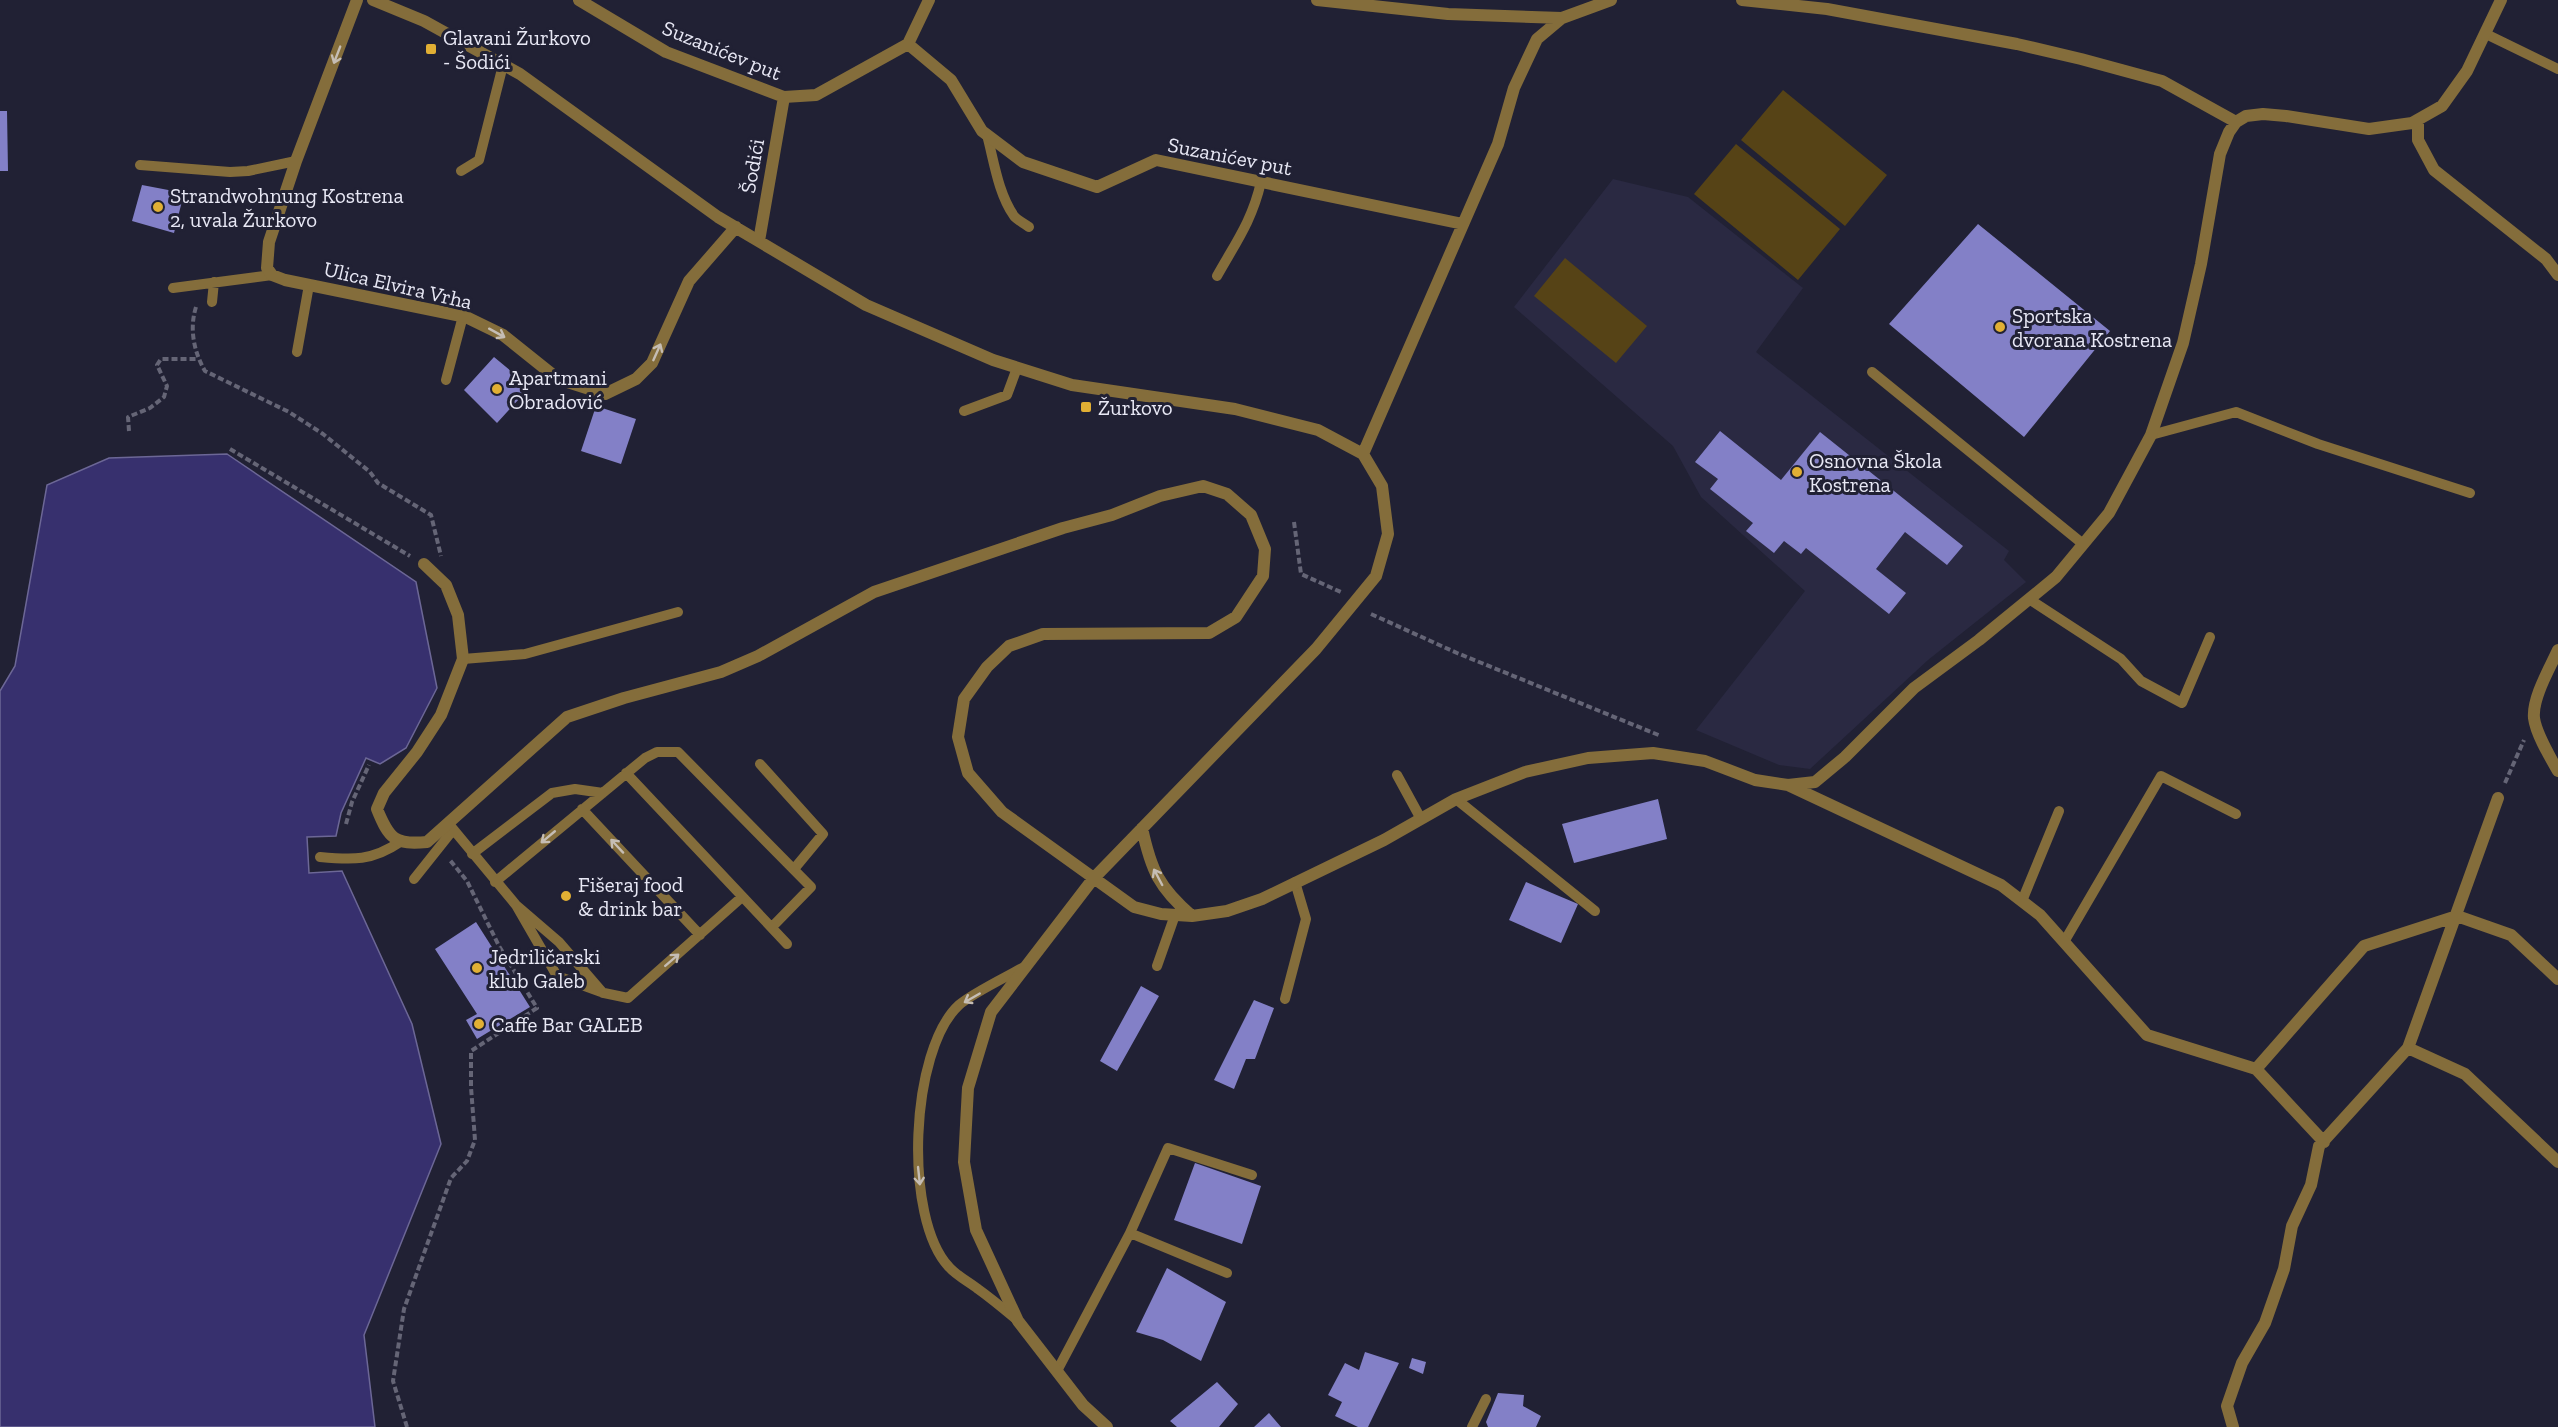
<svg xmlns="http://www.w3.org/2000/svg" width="2558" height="1427" font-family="'Zilla Slab',serif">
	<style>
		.built { fill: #2a2942 }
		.green { fill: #564316 }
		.water { fill: #37306e; stroke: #6c6796; stroke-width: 1.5 }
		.building { fill: #8380c7 }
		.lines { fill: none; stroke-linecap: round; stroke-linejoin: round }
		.path { stroke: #656576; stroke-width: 4; stroke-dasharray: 6 3; stroke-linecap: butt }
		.service { stroke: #846d3b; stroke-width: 10 }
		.minor { stroke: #846d3b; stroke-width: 12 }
		.oneway { stroke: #c5bdb4 }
		.poi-dot { fill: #e1af34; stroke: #212134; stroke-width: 2 }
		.labels { text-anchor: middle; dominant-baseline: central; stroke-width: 6; stroke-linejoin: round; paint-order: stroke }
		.poi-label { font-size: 21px; fill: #e8e8f5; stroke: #212134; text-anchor: start }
		.street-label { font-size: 21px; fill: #e8e8f5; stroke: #212134 }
	</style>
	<rect width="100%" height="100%" fill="#212134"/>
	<path class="built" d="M1613,179L1688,197L1803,288L1756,352L2009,551L2004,560L2026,582L1928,660L1810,769L1779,765L1696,730L1805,591L1701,497L1673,446L1514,307Z"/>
	<path class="green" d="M1783,90L1887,175L1845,226L1741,140Z
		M1736,144L1840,229L1798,280L1694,194Z
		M1565,258L1647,326L1616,363L1534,296Z"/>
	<path class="water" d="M227,454L416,582L437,688L406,748L380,764L366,758L341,813L336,836L307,837L309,873L342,871L412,1024L441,1144L364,1335L375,1427H0V691L15,666L47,485L109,458Z"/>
	<path class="building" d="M0,111H7L8,171H0Z
		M142,185L184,193L174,233L132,221Z
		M1978,224L2110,331L2024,437L1889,324Z
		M494,357L530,387L497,423L464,390Z
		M596,406L636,419L621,464L581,451Z
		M1720,431L1781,480L1820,432L1963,546L1947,565L1905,532L1876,569L1906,593L1889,614L1806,548L1801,554L1784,541L1774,553L1746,531L1753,523L1710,489L1718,479L1695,462Z
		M1658,799L1667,839L1574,863L1562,824Z
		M1526,882L1578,904L1561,943L1509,920Z
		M476,922L530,1007L477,1039L466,1020L477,1014L435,949Z
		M1141,986L1159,996L1117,1071L1100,1061Z
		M1254,1000L1274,1008L1255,1059H1246L1234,1089L1214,1080Z
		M1195,1163L1261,1186L1242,1244L1174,1220Z
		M1167,1268L1226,1302L1201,1361L1163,1340L1136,1332Z
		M1365,1352L1399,1363L1368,1427H1358L1335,1416L1342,1402L1328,1395L1345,1363L1359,1370Z
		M1412,1358L1426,1362L1423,1374L1409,1368Z
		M1217,1382L1238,1404L1219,1427H1177L1170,1421Z
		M1498,1393L1524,1395L1523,1406L1541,1416L1536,1427H1488L1486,1422Z
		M1269,1413L1281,1427H1254Z"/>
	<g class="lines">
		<path class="path" d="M196,307C189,329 194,352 205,371L289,412L323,434L370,472L378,483L431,515L441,556
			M129,431L128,417L150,408L164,397L167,386L157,365L161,359H198
			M230,449L410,556
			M1294,522L1301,574L1343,593
			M1371,614L1457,653L1661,736
			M2505,783L2524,740
			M346,824L352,802L369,765
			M407,1427L393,1381L404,1309L451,1178L467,1161L475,1140L471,1087V1051L537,1008L499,946L467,881L449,859"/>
		<path class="service" d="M2486,34L2558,69
			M987,135C994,161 998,193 1014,216C1017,220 1024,223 1029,227
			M140,165L230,172L248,171L296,161
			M461,171L479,160L503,65
			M1217,276C1236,242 1252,221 1261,182
			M173,288L272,275
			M212,302L214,282
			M297,352L309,285
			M1872,372L2083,544
			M446,380L463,316
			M964,411L1007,395L1017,368
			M2151,435L2236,412L2318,444L2470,493
			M2029,599L2121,659L2141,681L2182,703L2210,637
			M463,659L525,654L678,612
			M760,764L823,834L794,869
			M626,773L787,944
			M1397,775L1421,819
			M1456,799L1595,911
			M582,809L700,935
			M448,823L516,905L559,942L603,993
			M472,854L552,793L575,789L603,793
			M320,857C353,860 372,861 400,842
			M414,879L453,830
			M495,882L645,758L657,752H678L811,887L772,927
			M2022,901L2059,811
			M516,905L557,976L604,993L628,998L742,897
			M2064,942L2161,776L2236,814
			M1157,966L1175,915
			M1285,999L1306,919L1295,882
			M1130,1233L1168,1148L1252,1175
			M1017,1320C1005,1310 992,1299 978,1289C969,1282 957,1276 949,1267C903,1218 910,1050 959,1005C971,994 1006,977 1022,968
			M1057,1371L1130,1233L1227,1273
			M1472,1427L1486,1399"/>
		<path class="minor" d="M357,0L296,161L269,242L267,268L272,275L285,280L466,317L503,335L558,379L605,394L636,379L652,363L689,281L736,227
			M373,0L424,21L520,74L718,217L866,305L993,360L1072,385L1235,409L1318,430L1363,454L1382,486L1388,534L1376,576L1316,649L1093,879L991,1012L968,1088L964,1162L976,1230L1018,1321L1083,1405L1107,1427
			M579,0L666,52L784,97L816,95L908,44L951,80L982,131L1023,162L1097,187L1156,160L1463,224
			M1317,0L1448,14L1562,18
			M1742,0L1827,9L2017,44L2081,59L2162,81L2236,122
			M908,44L929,0
			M2418,120V140L2434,170L2546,259L2558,275
			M759,241L784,97
			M1363,454L1498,144L1514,88L1537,39L1562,18L1611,0
			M424,564L446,585L458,615L463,659L441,715L417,752L384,793L377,809C389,839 395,845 427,842L567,717L624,698L721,672L758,656L874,592L1063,528L1112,515L1160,496L1203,486L1227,494L1251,515L1265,549L1263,576L1236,617L1209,633L1043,634L1009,646L987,667L964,699L958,737L968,773L1002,812L1134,907L1161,914L1192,916L1227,911L1262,899L1384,840L1456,799L1525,772L1588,758L1653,753L1705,761L1755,780L1788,785L1815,782L1845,757L1914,688L1979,640L2056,577L2109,513L2151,435L2183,343L2201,264L2220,154L2229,132L2236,122L2246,116L2263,114L2286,116L2369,129L2412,123L2442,106L2467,71L2501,0
			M2558,650C2550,668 2532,698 2534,718C2536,734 2550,757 2558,771
			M1788,785L2001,885L2040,915L2147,1035L2256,1069L2324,1142
			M1142,828C1151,870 1159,888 1192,916
			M2408,1048L2498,798
			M2256,1069L2364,946L2457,916L2511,935L2558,979
			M2233,1427L2227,1406L2242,1363L2265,1323L2284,1269L2292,1226L2311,1185L2319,1146L2408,1048L2465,1074L2558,1162"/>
	</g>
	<defs><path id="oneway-shaft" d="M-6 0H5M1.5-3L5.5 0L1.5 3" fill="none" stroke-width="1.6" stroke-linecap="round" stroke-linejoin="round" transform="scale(1.5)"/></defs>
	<g class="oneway">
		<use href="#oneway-shaft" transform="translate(337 55) rotate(111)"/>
		<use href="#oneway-shaft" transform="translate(497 333) rotate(29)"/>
		<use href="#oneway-shaft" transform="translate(657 352) rotate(-66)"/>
		<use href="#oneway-shaft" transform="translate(548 837) rotate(140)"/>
		<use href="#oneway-shaft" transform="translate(617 846) rotate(-133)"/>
		<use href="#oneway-shaft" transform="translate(1158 877) rotate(-118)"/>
		<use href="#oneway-shaft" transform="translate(672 960) rotate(-41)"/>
		<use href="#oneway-shaft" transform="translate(972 998) rotate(150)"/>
		<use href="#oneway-shaft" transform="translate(919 1176) rotate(84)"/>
	</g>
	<g class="poi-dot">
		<rect x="425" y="43" width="12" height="12" rx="3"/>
		<circle cx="158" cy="207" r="6"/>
		<circle cx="2000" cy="327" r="6"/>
		<circle cx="497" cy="389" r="6"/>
		<rect x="1080" y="401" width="12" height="12" rx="3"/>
		<circle cx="1797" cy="472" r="6"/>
		<circle cx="566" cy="896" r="6"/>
		<circle cx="477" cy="968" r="6"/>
		<circle cx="479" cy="1024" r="6"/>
	</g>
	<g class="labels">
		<g class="poi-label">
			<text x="443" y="37">Glavani Žurkovo<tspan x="443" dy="24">- Šodići</tspan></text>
			<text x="170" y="195">Strandwohnung Kostrena<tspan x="170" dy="24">2, uvala Žurkovo</tspan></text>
			<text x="2012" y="315">Sportska<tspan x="2012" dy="24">dvorana Kostrena</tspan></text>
			<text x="509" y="377">Apartmani<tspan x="509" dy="24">Obradović</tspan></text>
			<text x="1098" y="407">Žurkovo</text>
			<text x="1809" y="460">Osnovna Škola<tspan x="1809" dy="24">Kostrena</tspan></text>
			<text x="578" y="884">Fišeraj food<tspan x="578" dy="24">&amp; drink bar</tspan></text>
			<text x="489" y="956">Jedriličarski<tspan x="489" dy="24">klub Galeb</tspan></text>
			<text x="491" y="1024">Caffe Bar GALEB</text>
		</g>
		<g class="street-label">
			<text transform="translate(722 50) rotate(22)">Suzanićev put</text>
			<text transform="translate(1230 156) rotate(11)">Suzanićev put</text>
			<text transform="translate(752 166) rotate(-80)">Šodići</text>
			<text transform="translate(398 285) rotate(13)">Ulica Elvira Vrha</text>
		</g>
	</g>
</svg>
